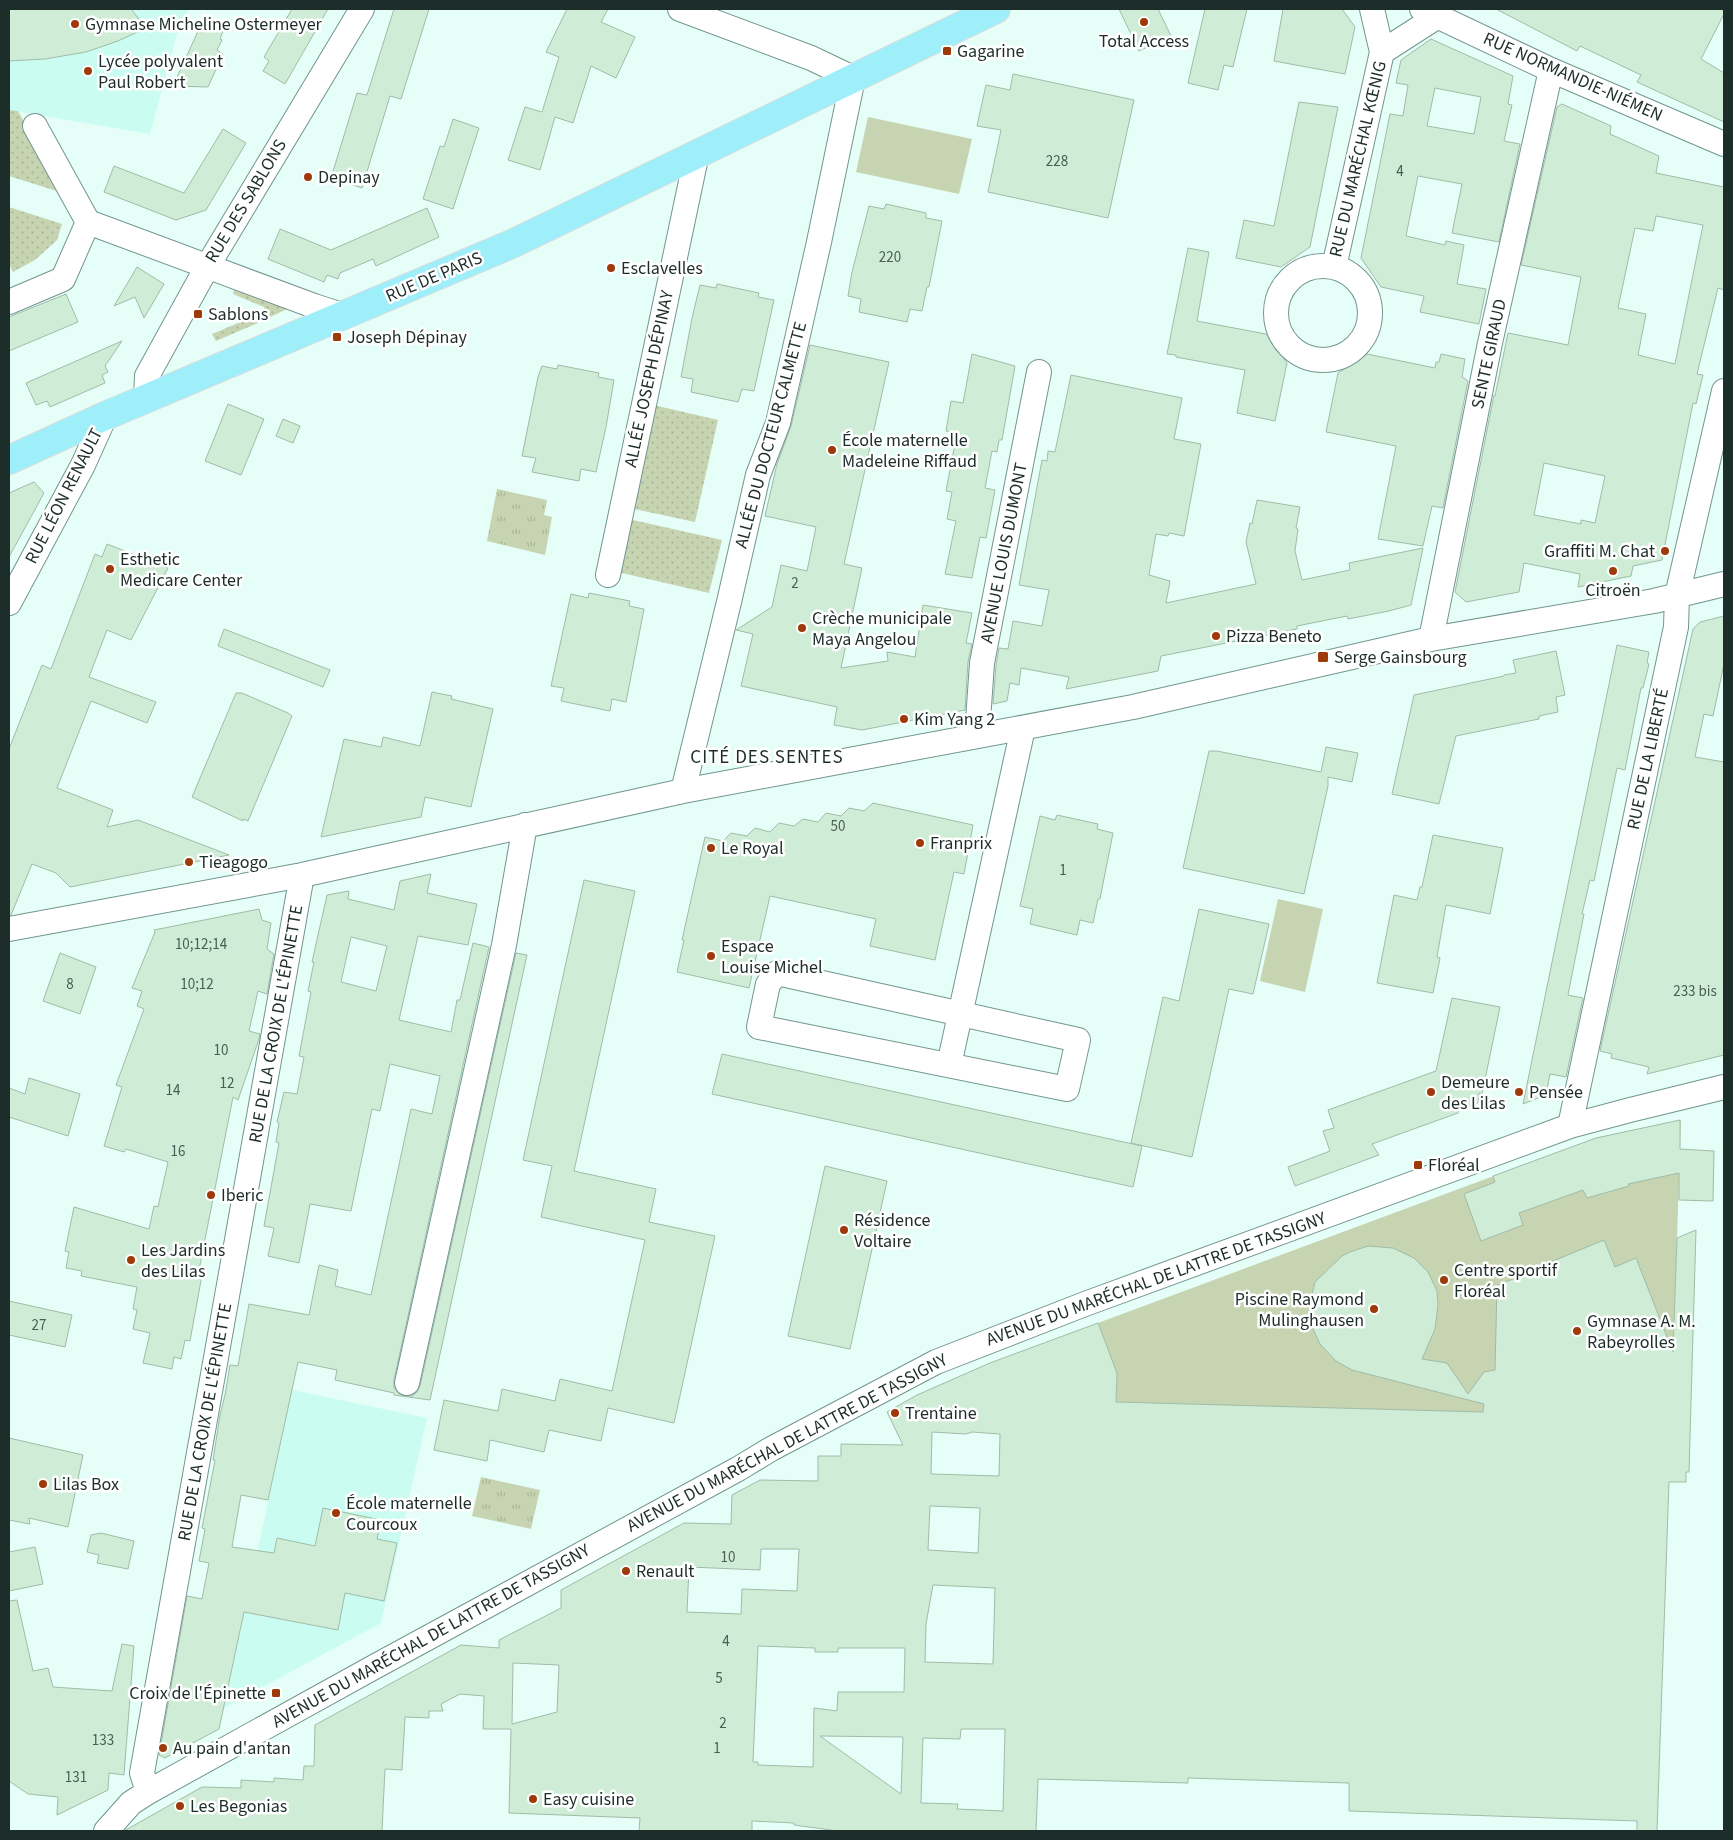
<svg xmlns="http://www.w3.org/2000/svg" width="1733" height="1840" font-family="'Source Sans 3',sans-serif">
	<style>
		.built { fill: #cafcf2 }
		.grass { fill: url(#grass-dots) }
		.park { fill: url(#park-tufts) }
		.garden { fill: #c6d4b1 }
		.building { fill: #ceecd6; stroke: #a0bca7; fill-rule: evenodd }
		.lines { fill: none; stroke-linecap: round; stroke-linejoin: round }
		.minor-casing { stroke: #71968f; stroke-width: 26 }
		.major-casing { stroke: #dbdddd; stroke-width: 30 }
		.minor { stroke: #fff; stroke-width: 24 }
		.major { stroke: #9feffb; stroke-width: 28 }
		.poi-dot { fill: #9e390a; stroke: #fff; stroke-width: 2 }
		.labels { text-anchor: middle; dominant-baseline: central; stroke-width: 5; stroke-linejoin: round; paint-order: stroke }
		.number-label { font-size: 15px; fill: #495d55 }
		.poi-label { font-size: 18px; fill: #1d2d2a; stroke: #fff; text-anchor: start }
		.street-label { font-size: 18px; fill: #1d2d2a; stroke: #fff }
		.neighbourhood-label { font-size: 19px; letter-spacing: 1px; fill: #1d2d2a; stroke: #fff }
	</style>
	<defs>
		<pattern id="grass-dots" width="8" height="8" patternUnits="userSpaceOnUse" patternTransform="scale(1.25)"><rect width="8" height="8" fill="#c6d4b1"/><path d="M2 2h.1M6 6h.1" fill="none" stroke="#aab698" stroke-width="1.8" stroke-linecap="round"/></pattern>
		<pattern id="park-tufts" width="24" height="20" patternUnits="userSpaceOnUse" patternTransform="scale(1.25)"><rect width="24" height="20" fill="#c6d4b1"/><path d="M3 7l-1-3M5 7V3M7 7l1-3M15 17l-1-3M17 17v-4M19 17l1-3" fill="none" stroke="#aab698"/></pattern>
	</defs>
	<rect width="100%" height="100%" fill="#e6fef8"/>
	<path class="built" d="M9,9H189L177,33L150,134L9,110Z
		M292,1390L427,1418L381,1623L224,1708Z"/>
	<path class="grass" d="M9,110L18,111L63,193L9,176Z
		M9,207L62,224L57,240L35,260L13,272L9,264Z
		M235,287L289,308L266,319L264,307L233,294Z
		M255,316L258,323L216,341L212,334Z
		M649,404L718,420L695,522L625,507Z
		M624,518L722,540L709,593L613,571Z"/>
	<path class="park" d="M497,489L547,500L544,515L552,517L545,555L487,541Z
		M481,1477L540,1490L531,1529L472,1516Z"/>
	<path class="garden" d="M868,117L972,139L959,194L856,172Z
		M1278,899L1323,909L1305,992L1260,981Z
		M1681,1120L1671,1418L1116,1402L1117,1373L1098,1323L1596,1138Z"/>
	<path class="building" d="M9,9H131L146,28L118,41L86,52L45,59L9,61Z
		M292,9H328L285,84L263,71L269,61L264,57Z
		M394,9H429L401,99L390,96L362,188L331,178L357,93L367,95Z
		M567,9H608L601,22L635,37L616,78L591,66L573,123L555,117L540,170L508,160L525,107L542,112L559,57L546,52Z
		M1119,9H1158L1171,36L1139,51Z
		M1205,9H1247L1233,67L1224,65L1218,90L1188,83Z
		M1283,9H1342L1355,27L1345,74L1274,61Z
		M1496,9H1724V14L1701,59L1724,73V122L1637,82L1641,75L1580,46L1577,51Z
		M206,22L223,31L220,39L222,40L217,50L223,54L208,87L173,86L199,29L202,30Z
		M1431,39L1513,76L1508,104L1512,105L1504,141L1520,144L1499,242L1452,233L1462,184L1418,176L1406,236L1445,245L1446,241L1464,245L1457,284L1486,289L1479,324L1420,312L1424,296L1381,287L1361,258L1390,114L1403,116L1408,85L1396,83L1401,60ZM1435,88L1481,97L1474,134L1427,126Z
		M1013,74L1134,100L1108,218L988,192L1001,130L977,126L986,85L1010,90Z
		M1299,102L1338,107L1310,247L1281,267L1236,258L1244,220L1274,226Z
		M1562,104L1611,126L1610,134L1659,156L1656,173L1724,187V290L1718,288L1697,374L1703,375L1696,404L1693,403L1662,560L1633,566L1631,576L1578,587L1580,574L1524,563L1519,592L1466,602L1455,592L1494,395L1495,396L1508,333L1568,345L1581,277L1521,265L1557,107ZM1656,216L1703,225L1675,364L1638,355L1646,314L1618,308L1635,228L1653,231ZM1544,463L1605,476L1595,523L1581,520V524L1534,515Z
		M453,119L479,128L453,209L423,199L440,146L444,147Z
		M223,129L246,143L206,210L176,220L104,192L114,166L184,193Z
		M886,204L926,213V218L942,221L929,287H927L922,311L910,309L907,322L859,312L861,299L848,296L852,272L869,206L884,209Z
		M427,208L439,237L376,266L373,259L340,273L338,279L327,275L324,282L268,259L280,229L331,250Z
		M1188,248L1209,252L1197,321L1266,334L1287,363L1275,421L1237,413L1245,370L1176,357V355L1167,354Z
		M137,267L164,284L144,318L135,297L114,306Z
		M717,284L759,293L758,297L774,300L754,391L742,389L738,402L691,392L693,379L681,377L692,318L700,285L716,288Z
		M66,294L78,322L9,351V317Z
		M122,341L105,366L108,372L102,375L105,383L50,407L47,401L36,405L26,383Z
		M810,345L889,362L844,564L862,568L841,668L888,661L887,652L915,657L923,605L972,613L966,643L972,644L968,662L965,710L862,730L834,725L837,707L741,686L753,634L736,630L772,607L781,565L807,571L816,527L765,516L777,464L791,426Z
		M972,354L1015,366L1002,440H999L997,452L992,451L985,488L995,490L986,538L980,537L972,578L945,574L956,521L947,519L952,492L946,491L957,433L946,431L951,401L963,403Z
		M1367,354L1435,368L1436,362H1439L1441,354L1465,359L1462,377L1468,381L1443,508L1432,506L1423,546L1378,539L1396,446L1326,432L1338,373Z
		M558,365L599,373L598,377L614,380L606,427L596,472L581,469L579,481L532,472L536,458L522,456L538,377L542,366L557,369Z
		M1071,375L1182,398L1174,439L1201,444L1184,536L1169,533L1168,536L1156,534L1149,575L1170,581L1166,603L1256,584L1246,542L1250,523L1252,524L1257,500L1300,507L1296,528L1298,529L1295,551L1302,580L1350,570L1349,563L1423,548L1411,605L1389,611L1348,619L1347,616L1297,626V629L1161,656L1158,671L1066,689L1069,677L1021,668L1019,685L1010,683L1007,701L993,704L996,665L999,648L1008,649L1013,621L1042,626L1049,590L1019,585L1042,460L1047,461L1048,451L1055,452Z
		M228,404L264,419L241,475L205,461Z
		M283,419L300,426L293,443L276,436Z
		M34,482L44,493L9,557V493Z
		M107,544L168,568L131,640L107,630L89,677L156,702L147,723L91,701L57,788L113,810L107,827L138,820L229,855L70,887L56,873L32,864L11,915H9V749L42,665L51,669L95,554L102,557Z
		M589,593L630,601L629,606L644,609L626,702L612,699L610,711L561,701L564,688L551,686L571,594L588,598Z
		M1724,616V664L1713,716L1704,714L1695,757L1724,762V1055L1647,1074L1649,1067L1611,1058L1612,1054L1600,1051L1693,629L1700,622Z
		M224,629L330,670L323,687L218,646Z
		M1617,645L1649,652L1647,663L1649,664L1643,688H1641L1625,770L1617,768L1594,881L1590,880L1582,914H1584L1568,995L1583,998L1566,1077L1550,1074L1546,1095L1523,1104Z
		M1556,651L1565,695L1556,697L1558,712L1539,716V719L1456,736L1439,804L1392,794L1414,695L1504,676V675L1516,673L1513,660Z
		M432,692L452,696L451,699L493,709L471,807L425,797L421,817L321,837L344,739L381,747L383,737L420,746Z
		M236,693H242L288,713L292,716L248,821L243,819V821L192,797Z
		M1326,747L1358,753L1352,782L1328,777V786L1304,894L1183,868L1209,751H1217L1321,772Z
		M873,803L973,825L964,874L954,872L935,960L870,946L876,919L770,896L749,988L677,972L684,940H682L705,837L723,841L731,833L747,836L755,828L770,832L779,823L794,826L803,819L818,822L826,813L841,816L849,808L864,811Z
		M1057,815L1098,824L1097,829L1113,833L1100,899H1098L1093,923L1080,920L1077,935L1030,924L1033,909L1020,906L1040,816L1055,820Z
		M1433,835L1503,848L1490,914L1446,905L1437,957L1440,958L1433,993L1377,983L1394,895L1417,900L1420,887H1422Z
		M431,874L427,893L477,904L468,945L418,936L399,1020L451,1032L457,1000H460L473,943L489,947L394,1380V1388L398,1393L404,1396H412L417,1392L420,1386L516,953L527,955L430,1400L394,1395V1393L335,1380L337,1370L298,1362L268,1500L241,1495L232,1547L274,1553L277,1538L315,1546L323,1508L381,1520L377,1539L397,1543L384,1601L345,1593L338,1630L244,1612L219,1729L165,1758L159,1755L187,1596L202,1599L209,1563L199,1561L205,1529L202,1528L215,1460H213L220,1415L225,1395L230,1365L238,1366L249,1304L309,1315L319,1265L338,1270L335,1286L371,1295L411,1109L432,1114L440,1076L390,1064L380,1111L372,1109L351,1211L310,1204L299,1263L268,1256L274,1228L264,1226L279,1143L276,1142L279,1123L277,1122L284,1092L297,1094L304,1057L299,1056L311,992L308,991L314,962H312L327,895L349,891L348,899L394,910L400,881ZM351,937L387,946L376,991L341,982Z
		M584,880L635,891L574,1171L656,1189L649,1222L715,1236L674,1423L608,1408L601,1441L549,1430L544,1452L490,1440L487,1461L434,1450L444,1400L498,1411L502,1389L555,1401L560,1379L612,1391L645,1240L541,1217L552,1166L523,1160Z
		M259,909L262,920L271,923L267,949L274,954L267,994L258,991L249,1031L260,1034L259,1039L238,1100L233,1097L198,1275H202L190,1341L185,1340L181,1359L174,1357L172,1369L143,1363L150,1333L133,1329L137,1310L133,1309L137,1287L81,1276L82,1271L66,1268L69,1252L65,1251L74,1207L149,1229L154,1206L158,1207L168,1162L126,1149L124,1152L104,1146L122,1087L116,1085L144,1009L137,1006L142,991L132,988L155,932L154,930Z
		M1199,909L1269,924L1253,994L1229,989L1192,1157L1131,1143L1163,997L1179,1001Z
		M60,953L96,967L80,1014L43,1001Z
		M1452,998L1500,1007L1482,1094L1479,1093L1478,1103L1458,1110V1113L1372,1144L1379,1155L1295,1186L1288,1167L1330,1151L1323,1131L1334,1128L1328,1110L1436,1071Z
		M722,1054L1142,1146L1133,1187L712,1094Z
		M29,1078L80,1094L68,1136L9,1117V1088L25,1094Z
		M1680,1120V1149L1714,1151L1713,1201L1679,1200V1173L1628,1184L1629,1186L1587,1198L1583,1190L1519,1213L1523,1225L1481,1241L1464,1194L1495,1182L1493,1176L1596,1138Z
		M825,1166L887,1181L850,1349L788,1336Z
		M1696,1230L1689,1472H1686V1482H1669L1657,1831H1637V1821L1349,1811V1783L1188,1778V1783L1038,1779L1036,1831H838L794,1825V1823L752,1821V1831H639L640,1818L509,1813L511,1729H483L484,1696L460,1694L441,1704L443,1711H429V1718L405,1717L402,1770L385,1769L382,1831H124L202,1787L241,1788V1780L274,1782V1778L303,1780L304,1766H314L315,1725L461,1645L499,1648V1640L561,1608V1590L684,1523L731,1524L732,1495L760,1480L818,1481V1456H841V1444L903,1445L887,1412L917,1395L990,1363L1098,1323L1117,1373L1116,1402L1483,1412L1484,1404L1352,1370L1336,1361L1320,1344L1313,1329L1310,1303L1315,1282L1342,1256L1350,1252L1368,1246L1393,1248L1414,1258L1428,1272L1437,1291L1438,1305L1435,1329L1422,1359L1447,1363L1468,1394L1484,1372L1495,1370L1497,1285L1524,1275L1528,1277L1536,1268L1604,1240L1615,1267L1636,1258L1673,1352L1677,1238ZM932,1432L966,1434L972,1432L1000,1434L999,1476L931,1474ZM930,1506L980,1508L978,1553L928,1550ZM761,1549H799L797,1591L742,1589L741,1614L687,1612L689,1567L760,1570ZM933,1585L995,1588L993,1664L925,1662L926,1624ZM758,1646L815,1648V1652H838V1648H905L904,1692H838L837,1711L814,1708L813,1767L758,1765V1762H753ZM513,1663L559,1665L557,1712L512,1724ZM961,1729H1005L1003,1811L957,1809L958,1804L921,1803L923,1738L960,1739ZM820,1736L903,1737L901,1794Z
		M9,1301L72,1315L65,1347L9,1335Z
		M9,1438L83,1455L68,1527L29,1518L30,1524L9,1520Z
		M101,1533L134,1541L128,1569L97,1563L99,1555L87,1552L91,1535Z
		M35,1547L43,1584L9,1591V1552Z
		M17,1600L33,1671L48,1668L53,1687L112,1691L122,1644L134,1646L124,1775L109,1773L108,1790L57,1815L58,1797L28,1794L9,1781V1601Z"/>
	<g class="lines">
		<defs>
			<path id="minor" d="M680,9L811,58L853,78L819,242L778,423L758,475L729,602L683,791
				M1422,9L1551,70L1724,144
				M1382,52L1438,16
				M35,126L88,222L314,306L345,316
				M1276 313a47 47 0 1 1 94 0a47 47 0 1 1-94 0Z
				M1334,267L1382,52L1372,9
				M9,302L63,279L88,222
				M146,399L147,376L207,267L362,9
				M608,575L697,153
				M9,603L83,465L105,416
				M1431,639L1490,343L1551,70
				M977,735L982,663L1039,372
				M9,929L302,875L683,791L1133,707L1431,639L1654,601L1724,584
				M777,973L1078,1040L1067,1089L759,1027L768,984Z
				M949,1065L1023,728
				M1570,1126L1676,627L1677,596L1724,391
				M407,1383L504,945L525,825
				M148,1792L142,1773L302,875
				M106,1831L131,1803L148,1792L376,1666L738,1469L771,1449L936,1362L1085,1304L1570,1126L1630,1110L1724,1087"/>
			<path id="major" d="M9,460L105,416L514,243L996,9"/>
		</defs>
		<use href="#minor" class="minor-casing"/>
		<use href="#major" class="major-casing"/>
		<use href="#minor" class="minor"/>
		<use href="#major" class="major"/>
	</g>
	<g class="poi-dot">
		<circle cx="1144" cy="22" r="5"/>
		<circle cx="75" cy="24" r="5"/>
		<rect x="942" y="46" width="10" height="10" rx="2.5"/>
		<circle cx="88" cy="71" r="5"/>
		<circle cx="308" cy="177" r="5"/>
		<circle cx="611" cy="268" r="5"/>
		<rect x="193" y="309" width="10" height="10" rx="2.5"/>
		<rect x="332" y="332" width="10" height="10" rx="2.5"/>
		<circle cx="832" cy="450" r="5"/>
		<circle cx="1665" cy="551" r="5"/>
		<circle cx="110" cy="569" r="5"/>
		<circle cx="1613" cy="571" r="5"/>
		<circle cx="802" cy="628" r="5"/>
		<circle cx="1216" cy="636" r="5"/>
		<rect x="1317" y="651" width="12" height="12" rx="2.5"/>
		<circle cx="904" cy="719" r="5"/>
		<circle cx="920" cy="843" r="5"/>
		<circle cx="711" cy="848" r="5"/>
		<circle cx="189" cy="862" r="5"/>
		<circle cx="711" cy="956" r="5"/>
		<circle cx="1431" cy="1092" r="5"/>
		<circle cx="1519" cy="1092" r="5"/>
		<rect x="1413" y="1160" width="10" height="10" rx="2.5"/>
		<circle cx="211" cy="1195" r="5"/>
		<circle cx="844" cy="1230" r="5"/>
		<circle cx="131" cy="1260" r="5"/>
		<circle cx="1444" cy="1280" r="5"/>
		<circle cx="1374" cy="1309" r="5"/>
		<circle cx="1577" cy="1331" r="5"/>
		<circle cx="895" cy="1413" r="5"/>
		<circle cx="43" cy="1484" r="5"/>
		<circle cx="336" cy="1513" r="5"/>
		<circle cx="626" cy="1571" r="5"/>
		<rect x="271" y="1688" width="10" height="10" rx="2.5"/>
		<circle cx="163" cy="1748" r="5"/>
		<circle cx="533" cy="1799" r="5"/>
		<circle cx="180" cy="1806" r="5"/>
	</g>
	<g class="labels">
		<g class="number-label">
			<text x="1057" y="161">228</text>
			<text x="1400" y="171">4</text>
			<text x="890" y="257">220</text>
			<text x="795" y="583">2</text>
			<text x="838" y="826">50</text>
			<text x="1063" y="870">1</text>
			<text x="201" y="944">10;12;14</text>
			<text x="70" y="984">8</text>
			<text x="197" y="984">10;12</text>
			<text x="1695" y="991">233 bis</text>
			<text x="221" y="1050">10</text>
			<text x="227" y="1083">12</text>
			<text x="173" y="1090">14</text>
			<text x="178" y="1151">16</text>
			<text x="39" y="1325">27</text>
			<text x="728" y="1557">10</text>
			<text x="726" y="1641">4</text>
			<text x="719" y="1678">5</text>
			<text x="723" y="1723">2</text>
			<text x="103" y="1740">133</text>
			<text x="717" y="1748">1</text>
			<text x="76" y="1777">131</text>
		</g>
		<g class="poi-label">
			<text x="85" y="24">Gymnase Micheline Ostermeyer</text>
			<text x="1144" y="41" text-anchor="middle">Total Access</text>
			<text x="957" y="51">Gagarine</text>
			<text x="98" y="61">Lycée polyvalent<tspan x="98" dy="21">Paul Robert</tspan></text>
			<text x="318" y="177">Depinay</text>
			<text x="621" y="268">Esclavelles</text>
			<text x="208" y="314">Sablons</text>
			<text x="347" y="337">Joseph Dépinay</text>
			<text x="842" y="440">École maternelle<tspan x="842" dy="21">Madeleine Riffaud</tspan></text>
			<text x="1655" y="551" text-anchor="end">Graffiti M. Chat</text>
			<text x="120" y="559">Esthetic<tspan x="120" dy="21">Medicare Center</tspan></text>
			<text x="1613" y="590" text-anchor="middle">Citroën</text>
			<text x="812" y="618">Crèche municipale<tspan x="812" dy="21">Maya Angelou</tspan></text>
			<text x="1226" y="636">Pizza Beneto</text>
			<text x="1334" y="657">Serge Gainsbourg</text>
			<text x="914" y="719">Kim Yang 2</text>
			<text x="930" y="843">Franprix</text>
			<text x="721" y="848">Le Royal</text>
			<text x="199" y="862">Tieagogo</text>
			<text x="721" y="946">Espace<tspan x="721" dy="21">Louise Michel</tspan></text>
			<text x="1441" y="1082">Demeure<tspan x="1441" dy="21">des Lilas</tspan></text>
			<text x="1529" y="1092">Pensée</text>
			<text x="1428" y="1165">Floréal</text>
			<text x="221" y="1195">Iberic</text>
			<text x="854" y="1220">Résidence<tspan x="854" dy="21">Voltaire</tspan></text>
			<text x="141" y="1250">Les Jardins<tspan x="141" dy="21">des Lilas</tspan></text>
			<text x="1454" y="1270">Centre sportif<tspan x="1454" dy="21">Floréal</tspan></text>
			<text x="1364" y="1299" text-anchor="end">Piscine Raymond<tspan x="1364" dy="21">Mulinghausen</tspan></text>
			<text x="1587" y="1321">Gymnase A. M.<tspan x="1587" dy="21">Rabeyrolles</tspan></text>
			<text x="905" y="1413">Trentaine</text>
			<text x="53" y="1484">Lilas Box</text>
			<text x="346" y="1503">École maternelle<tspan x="346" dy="21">Courcoux</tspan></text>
			<text x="636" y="1571">Renault</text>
			<text x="266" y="1693" text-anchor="end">Croix de l'Épinette</text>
			<text x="173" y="1748">Au pain d'antan</text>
			<text x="543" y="1799">Easy cuisine</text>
			<text x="190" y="1806">Les Begonias</text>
		</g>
		<g class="street-label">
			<text transform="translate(1573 77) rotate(24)">RUE NORMANDIE-NIÉMEN</text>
			<text transform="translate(1358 159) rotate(-77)">RUE DU MARÉCHAL KŒNIG</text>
			<text transform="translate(246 201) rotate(-59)">RUE DES SABLONS</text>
			<text transform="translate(434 277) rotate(-23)">RUE DE PARIS</text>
			<text transform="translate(1489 354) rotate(-78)">SENTE GIRAUD</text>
			<text transform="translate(649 379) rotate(-78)">ALLÉE JOSEPH DÉPINAY</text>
			<text transform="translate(771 435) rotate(-75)">ALLÉE DU DOCTEUR CALMETTE</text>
			<text transform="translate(64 496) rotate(-63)">RUE LÉON RENAULT</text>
			<text transform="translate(1004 553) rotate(-79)">AVENUE LOUIS DUMONT</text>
			<text transform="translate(1648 759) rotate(-78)">RUE DE LA LIBERTÉ</text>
			<text transform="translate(276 1024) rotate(-80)">RUE DE LA CROIX DE L'ÉPINETTE</text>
			<text transform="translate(1156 1279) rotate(-20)">AVENUE DU MARÉCHAL DE LATTRE DE TASSIGNY</text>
			<text transform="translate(205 1422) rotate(-80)">RUE DE LA CROIX DE L'ÉPINETTE</text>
			<text transform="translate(787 1443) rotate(-28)">AVENUE DU MARÉCHAL DE LATTRE DE TASSIGNY</text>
			<text transform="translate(431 1636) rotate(-29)">AVENUE DU MARÉCHAL DE LATTRE DE TASSIGNY</text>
		</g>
		<g class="neighbourhood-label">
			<text x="767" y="757">CITÉ DES SENTES</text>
		</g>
	</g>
	<rect width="1733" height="1840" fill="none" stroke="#1d2d2a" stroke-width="20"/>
</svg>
